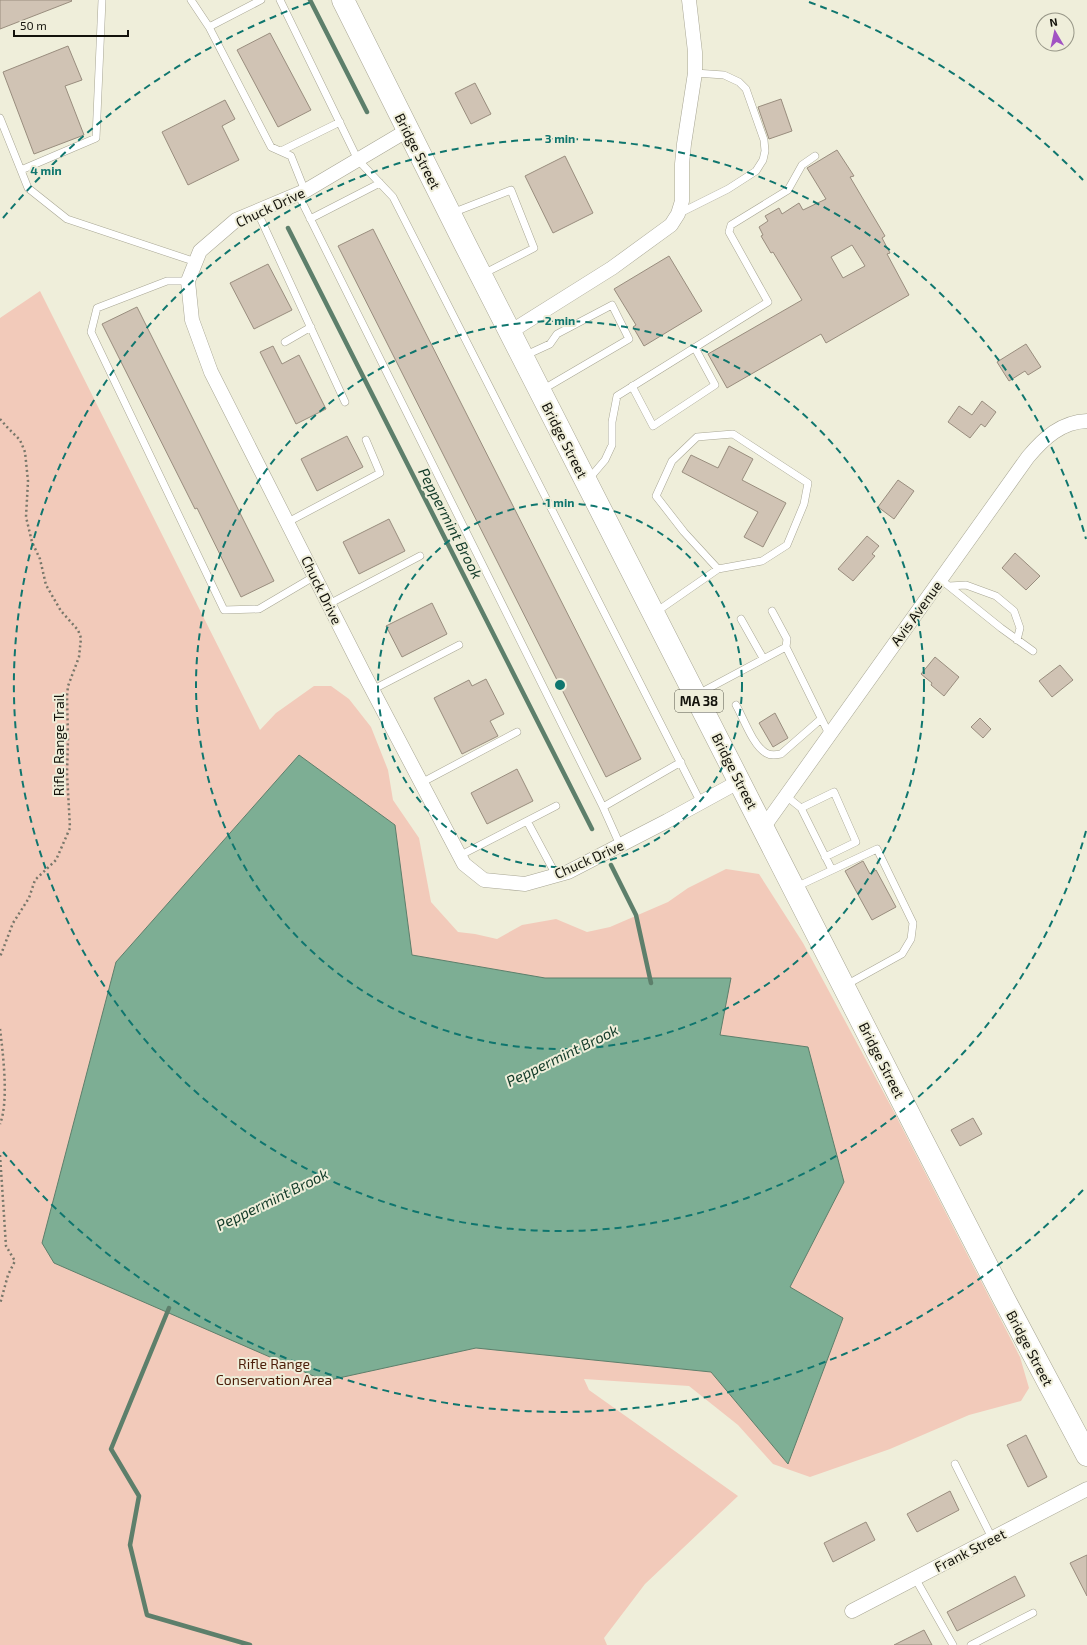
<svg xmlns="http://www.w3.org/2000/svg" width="1087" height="1645" font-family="'Exo 2',sans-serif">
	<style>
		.green { fill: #f2caba }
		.water { fill: #7dae94; stroke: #5d7f6b }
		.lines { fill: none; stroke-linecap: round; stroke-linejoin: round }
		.stream { stroke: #5d7f6b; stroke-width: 4.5 }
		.building { fill: #d0c3b4; stroke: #998d7e; fill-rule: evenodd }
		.lane-casing { stroke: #a8a694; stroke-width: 8 }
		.street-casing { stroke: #a8a694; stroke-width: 15 }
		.primary-casing { stroke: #a8a694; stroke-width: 23 }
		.path { stroke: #78776a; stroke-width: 2.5; stroke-dasharray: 2 3; stroke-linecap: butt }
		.lane { stroke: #fff; stroke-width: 7 }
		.street { stroke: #fff; stroke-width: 14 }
		.primary { stroke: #fff; stroke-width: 22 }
		.ring { fill: none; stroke: #0f766e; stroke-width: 2; stroke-dasharray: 7 5 }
		.labels { text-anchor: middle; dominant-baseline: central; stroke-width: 4; stroke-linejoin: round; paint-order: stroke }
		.shield { fill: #efeeda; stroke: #555449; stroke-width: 1 }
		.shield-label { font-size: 13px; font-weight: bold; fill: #13120b }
		.street-label { font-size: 14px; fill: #13120b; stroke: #efeeda }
		.park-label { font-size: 14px; fill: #4c1e09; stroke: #efeeda }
		.water-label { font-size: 15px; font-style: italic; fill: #113a28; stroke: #efeeda }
		.centre { fill: #0f766e; stroke: #efeeda; stroke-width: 2 }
		.ring-label { font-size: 12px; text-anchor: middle; font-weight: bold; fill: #0f766e; stroke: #efeeda; stroke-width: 4; stroke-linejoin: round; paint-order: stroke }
	</style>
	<rect width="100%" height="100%" fill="#efeeda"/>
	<path class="green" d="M40,291L260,730L276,713L314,686H331L349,699L371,727L388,770L393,800L419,838L431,902L458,932L475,934L497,939L522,925L556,919L587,932L610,927L668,902L688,888L726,869L759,874L803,943L893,1110L1020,1357L1029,1388L1021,1401L969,1415L890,1449L810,1477L773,1464L738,1425L689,1386L584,1379L589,1390L738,1496L645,1584L604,1638L607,1645H0V318Z"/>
	<path class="water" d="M299,755L395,825L412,955L545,978H731L720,1035L808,1047L844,1182L790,1287L843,1318L788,1464L711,1372L476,1348L325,1381L54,1263L42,1243L116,962Z"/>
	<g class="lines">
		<path class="stream" d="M310,0L367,112
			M288,228L592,829
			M611,865L636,915L651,983
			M169,1308L111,1449L139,1496L130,1545L147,1615L250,1645"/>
	</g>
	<path class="building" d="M0,0H71L72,1L0,29Z
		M270,33L311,110L278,127L237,50Z
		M68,46L82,80L65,86L84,135L34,154L3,72Z
		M475,83L491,114L471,124L455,93Z
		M781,99L792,131L769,139L758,107Z
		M225,100L235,119L222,126L239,160L188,185L162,132Z
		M837,150L854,176L850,177L885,236L882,238L890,253L887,254L909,295L826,343L821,334L727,388L708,354L802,300L773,252L771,253L761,236L763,235L759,227L768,221L765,216L779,208L782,214L799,203L803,210L826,199L807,168ZM852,245L865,266L843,278L831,257Z
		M565,156L593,213L553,233L525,176Z
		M373,229L641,759L606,777L338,246Z
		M669,256L702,311L644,346L633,327L636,325L614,289Z
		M268,264L292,310L254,329L230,283Z
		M137,307L274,581L241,597L197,508L195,509L102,324Z
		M1026,344L1041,367L1028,375L1025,371L1009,381L997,362Z
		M273,346L282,364L299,355L326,409L296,424L260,352Z
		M982,401L996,412L985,427L981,424L970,438L948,422L959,406L972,415Z
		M347,436L363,467L317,491L301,459Z
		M729,446L753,459L742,480L786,503L763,547L744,537L758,512L682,472L691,455L718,468Z
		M898,480L914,491L894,519L878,507Z
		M389,519L405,551L359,574L343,542Z
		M867,536L879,546L872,554L875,556L853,581L838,569Z
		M1015,553L1040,576L1026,590L1002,568Z
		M432,603L447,634L402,657L386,626Z
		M935,657L959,677L944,696L931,685L932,683L921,674Z
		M1060,665L1073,680L1052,697L1039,681Z
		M486,679L504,714L490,721L498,736L462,754L434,698L469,680L472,686Z
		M775,713L788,738L773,747L759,723Z
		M980,718L991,729L983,738L971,727Z
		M517,769L533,801L487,824L471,793Z
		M863,861L870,874L876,870L896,907L872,920L845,871Z
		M973,1118L982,1134L960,1146L951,1130Z
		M1026,1435L1047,1477L1028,1487L1007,1445Z
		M950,1491L959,1510L917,1532L907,1514Z
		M866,1522L875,1540L833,1562L824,1543Z
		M1087,1555V1596L1070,1563Z
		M1015,1576L1025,1596L957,1631L947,1612Z
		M924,1630L932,1645H894Z"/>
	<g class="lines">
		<defs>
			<path id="lane" d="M191,0L209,27
				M261,0L209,27L271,147L291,156L305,191
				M280,0L358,160L393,197L701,803
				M0,118L28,188L67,219L196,262
				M281,151L340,122
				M21,170L96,138L102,0
				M298,194L603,807L620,845
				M257,211L345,402
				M452,213L511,190L534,248L483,274
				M678,214L728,189L756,171L763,160L765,151L764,140L746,89L739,82L724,75L695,73
				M310,219L380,183
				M188,281H167L97,308L91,332L224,610L259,609L315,576
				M285,342L311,327
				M524,356L550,344L557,334L612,305L629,339L542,390
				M632,386L653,426L715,385L695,348
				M588,480L605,460L612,445V422L617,396L768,302L729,232L731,225L788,190L802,165L815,156
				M288,522L380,473L366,440
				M940,579L1001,628L1033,651
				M949,586L966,585L996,596L1014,611L1020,628L1017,640
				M329,604L420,556
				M772,611L787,639L786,647
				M656,612L718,569L762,561L787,545L804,504L808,483L733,434L697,437L672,461L656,496L684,532L718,569
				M741,619L763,658
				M372,690L459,645
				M698,694L786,647L829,734
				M736,705C743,717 753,746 766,753C771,756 776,755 781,754L821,719
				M421,783L517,732
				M786,796L801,808L832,870
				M603,807L681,762
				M801,808L834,792L856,842L825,857
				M527,821L556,875
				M459,856L556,806
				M796,887L877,849L913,923L911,939L902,954L846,985
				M955,1464L992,1538
				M915,1578L953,1645
				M971,1645L1033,1613"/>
			<path id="street" d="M408,130L305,191L236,220L200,251L188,281L192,320L211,372L365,676L464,864L484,880L525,884L568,872L667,821L740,781
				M510,332L612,268L671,225L678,214L682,201V164L684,144L695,73V52L689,0
				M763,828L1028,457C1044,438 1061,422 1087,421
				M852,1611L1087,1489"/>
			<path id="primary" d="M343,0L465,244L917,1130L1004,1299L1087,1455"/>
		</defs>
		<use href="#lane" class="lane-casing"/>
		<use href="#street" class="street-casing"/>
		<use href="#primary" class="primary-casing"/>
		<path class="path" d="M0,419L7,427L20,440L25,452L28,481L26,517L32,542L40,559L46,585L61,611L78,630L81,638L79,657L68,686L67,696L68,739L67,773L70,828L56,860L35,880L29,898L13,923L0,957
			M0,1029C3,1054 9,1101 0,1124
			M0,1155L6,1246L15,1261L8,1275L0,1304"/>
		<use href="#lane" class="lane"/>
		<use href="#street" class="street"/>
		<use href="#primary" class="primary"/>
	</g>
	<g class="ring">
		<circle cx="560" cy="685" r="182"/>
		<circle cx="560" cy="685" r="364"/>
		<path d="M1086 831A546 546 0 1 1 1086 539"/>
		<path d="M1083 1190A727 727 0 0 1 3 1152M3 218A727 727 0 0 1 311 2M809 2A727 727 0 0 1 1083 180"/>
	</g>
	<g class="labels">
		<rect class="shield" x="675" y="690" width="48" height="22" rx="3"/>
		<g class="shield-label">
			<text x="699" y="701">MA 38</text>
		</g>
		<g class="street-label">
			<text transform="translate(418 151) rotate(63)">Bridge Street</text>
			<text transform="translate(270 207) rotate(-25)">Chuck Drive</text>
			<text transform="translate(565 440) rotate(63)">Bridge Street</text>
			<text transform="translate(322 590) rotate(64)">Chuck Drive</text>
			<text transform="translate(916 613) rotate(-54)">Avis Avenue</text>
			<text transform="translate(58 745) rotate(-90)">Rifle Range Trail</text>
			<text transform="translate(735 771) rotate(63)">Bridge Street</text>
			<text transform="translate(589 859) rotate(-24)">Chuck Drive</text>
			<text transform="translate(882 1060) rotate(63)">Bridge Street</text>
			<text transform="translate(1030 1348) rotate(62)">Bridge Street</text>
			<text transform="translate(970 1550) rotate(-27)">Frank Street</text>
		</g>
		<g class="park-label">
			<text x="274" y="1363">Rifle Range<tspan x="274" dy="16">Conservation Area</tspan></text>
		</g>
		<g class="water-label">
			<text transform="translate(451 523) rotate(63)">Peppermint Brook</text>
			<text transform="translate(562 1055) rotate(-26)">Peppermint Brook</text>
			<text transform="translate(272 1199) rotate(-26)">Peppermint Brook</text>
		</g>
	</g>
	<circle cx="560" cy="685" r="6" class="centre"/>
	<g class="ring-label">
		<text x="560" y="143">3 min</text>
		<text x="46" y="175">4 min</text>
		<text x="560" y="325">2 min</text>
		<text x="560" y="507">1 min</text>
	</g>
	<g transform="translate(1055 32) rotate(351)"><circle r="19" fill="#efeeda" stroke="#979687"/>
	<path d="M0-3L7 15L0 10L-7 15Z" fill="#a152c3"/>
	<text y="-6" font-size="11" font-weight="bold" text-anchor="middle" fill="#13120b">N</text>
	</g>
	<path d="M14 30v6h114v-6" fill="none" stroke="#13120b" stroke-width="2"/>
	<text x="20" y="30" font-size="12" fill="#13120b" stroke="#efeeda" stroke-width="3" paint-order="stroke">50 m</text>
</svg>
